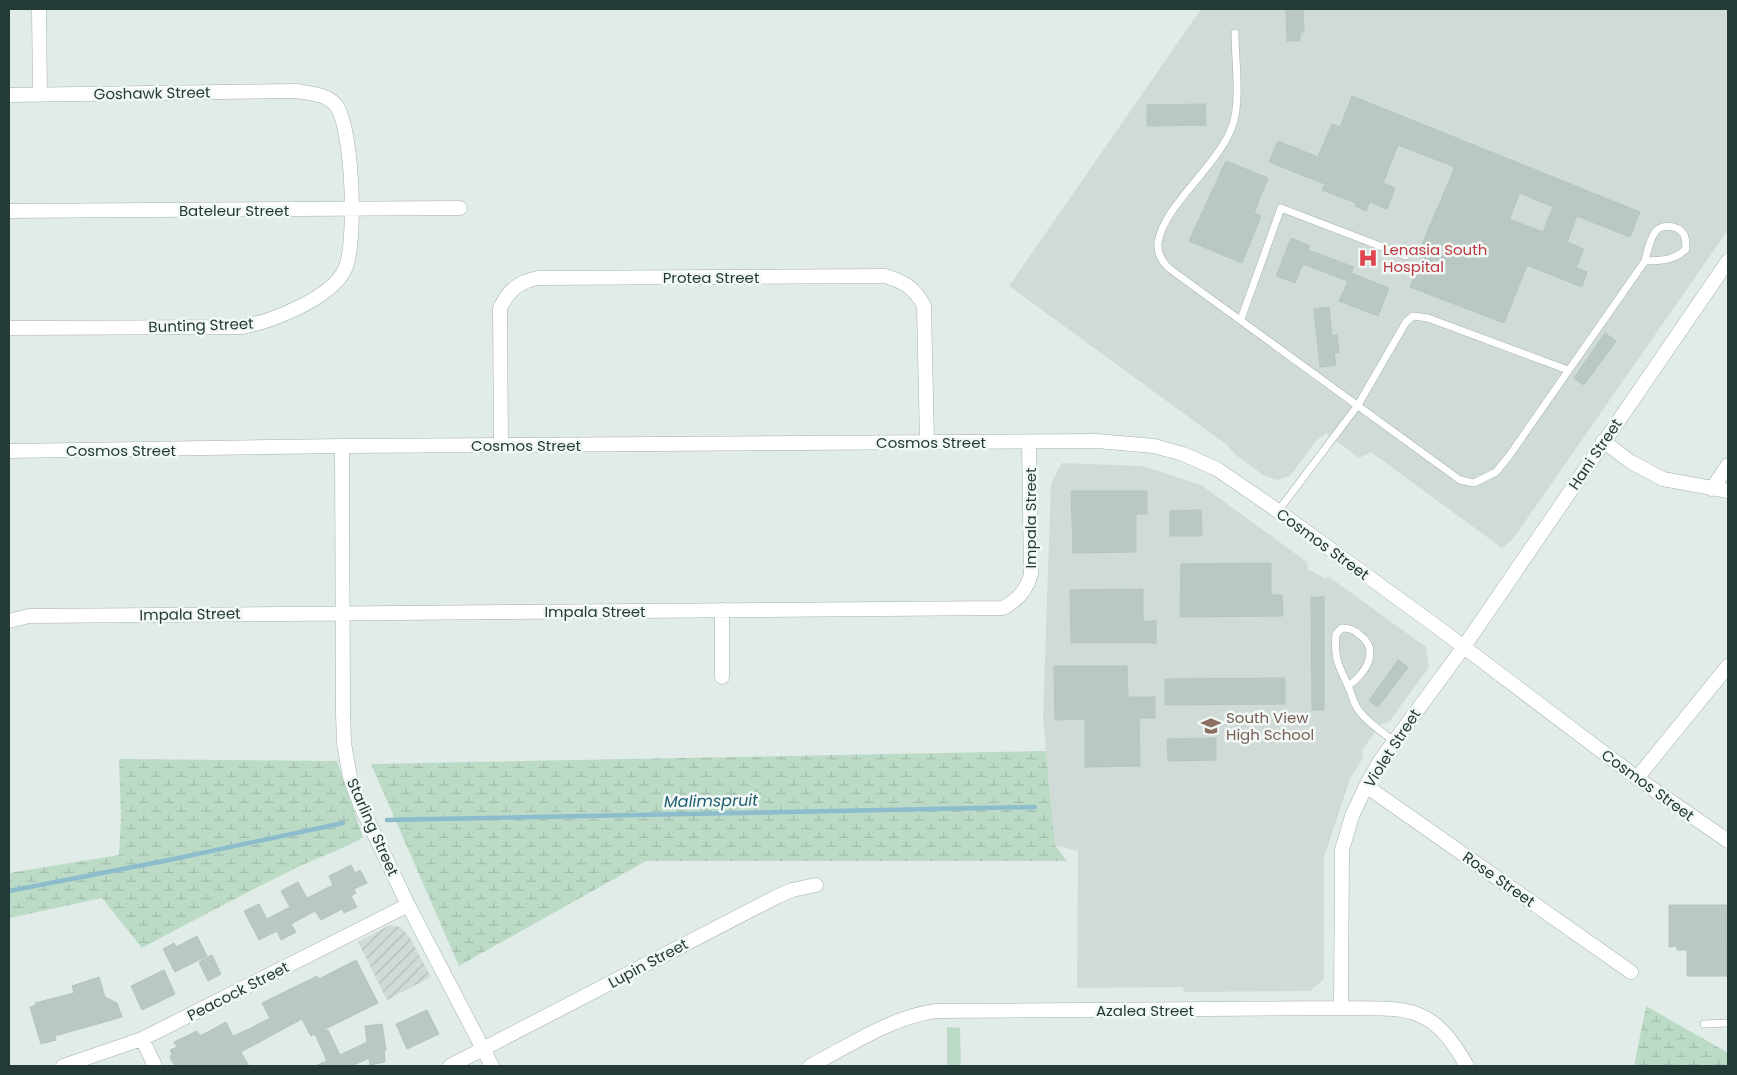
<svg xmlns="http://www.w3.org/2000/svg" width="1737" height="1075" font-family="Poppins,sans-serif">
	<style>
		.built { fill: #d0dbd7 }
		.industrial { fill: url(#industrial-furrows) }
		.green { fill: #bcdbc7 }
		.wetland { fill: url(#wetland-marsh) }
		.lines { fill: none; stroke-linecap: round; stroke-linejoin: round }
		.stream { stroke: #8dbdcc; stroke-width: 4.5 }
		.building { fill: #bac8c4; stroke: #b4c4bf; fill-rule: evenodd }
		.lane-casing { stroke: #a4b2ae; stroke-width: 8 }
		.street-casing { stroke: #a4b2ae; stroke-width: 15 }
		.lane { stroke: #fff; stroke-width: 7 }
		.street { stroke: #fff; stroke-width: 14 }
		.labels { text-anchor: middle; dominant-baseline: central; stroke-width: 5; stroke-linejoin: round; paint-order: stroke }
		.street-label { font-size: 15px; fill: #233a36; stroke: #f2f8f5 }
		.health-label { font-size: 15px; fill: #be3a42; stroke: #f2f8f5; text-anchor: start }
		.education-label { font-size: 15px; fill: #785e54; stroke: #f2f8f5; text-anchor: start }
		.water-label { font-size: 16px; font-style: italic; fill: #215d72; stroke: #f2f8f5 }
	</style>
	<defs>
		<pattern id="industrial-furrows" width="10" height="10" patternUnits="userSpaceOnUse" patternTransform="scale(1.25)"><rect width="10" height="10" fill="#d0dbd7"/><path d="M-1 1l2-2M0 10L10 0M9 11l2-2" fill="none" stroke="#b2bdb9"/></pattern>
		<pattern id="wetland-marsh" width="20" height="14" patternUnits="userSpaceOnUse" patternTransform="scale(1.25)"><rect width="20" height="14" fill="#bcdbc7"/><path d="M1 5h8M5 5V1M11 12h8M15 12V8" fill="none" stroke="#a1bdac"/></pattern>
	</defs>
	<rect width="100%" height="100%" fill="#e1ebe7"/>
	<path class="built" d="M1201,9H1728V230L1513,539L1502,548L1371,452L1359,458L1326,433L1315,442L1290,476L1277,480L1263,475L1236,455L1227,445L1009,286Z
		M1062,463L1143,466L1201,485L1307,562L1308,569L1324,578L1329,577L1426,647L1429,667L1389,722L1381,724L1362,750L1363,758L1350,779L1324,857V979L1310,991L1184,992L1183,987L1077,988L1078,851L1055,845L1043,718L1051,483Z"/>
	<path class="industrial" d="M390,925L400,927L409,936L431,977L387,1000L358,942Z"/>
	<path class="green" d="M947,1027L960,1028L961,1066H947Z"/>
	<path class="wetland" d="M1046,751L1055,845L1067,861H646L459,966L371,764Z
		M119,759L337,761L363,837C341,851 317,857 294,869C243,894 192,921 142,948L102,898L9,918V873L119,855L121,818Z
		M1646,1006L1728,1053V1066H1634Z"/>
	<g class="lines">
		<path class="stream" d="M387,820L1035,807
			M9,891L169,860L343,823"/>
	</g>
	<path class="building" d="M1286,9H1303L1304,32H1300V41H1287Z
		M1352,96L1640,212L1630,237L1577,216L1567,242L1584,249L1576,268L1587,272L1582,287L1527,265L1504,323L1410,287L1424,253L1419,251L1455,167L1398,145L1383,183L1395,188L1387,209L1370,202L1366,211L1355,206L1356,203L1322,190L1325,184L1269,162L1278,141L1318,157L1332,124L1340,127ZM1520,193L1553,207L1543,232L1509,219Z
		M1205,104L1206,125L1147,126V105Z
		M1226,161L1268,178L1254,213L1261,216L1242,263L1189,241Z
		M1291,238L1310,246L1308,250L1354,267L1351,273L1389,288L1378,316L1339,301L1348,281L1303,264L1295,283L1276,276Z
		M1329,307L1332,336L1337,335L1339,353H1334L1336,365L1320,367L1314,309Z
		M1605,333L1616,341L1584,385L1574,378Z
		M1071,491H1147V514H1136V552L1073,553Z
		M1201,510L1202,536H1170V511Z
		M1271,563V595H1282L1283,616L1180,617L1181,564Z
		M1143,589V621H1156V643H1071L1070,590Z
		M1311,597H1324V710H1312Z
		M1398,660L1408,667L1378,707L1369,701Z
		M1054,666H1127L1128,697H1155V718H1139L1140,766L1085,767V719L1055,720Z
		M1285,678V704L1165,705V679Z
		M1216,738V760L1168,761L1167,739Z
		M351,865L355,873L360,870L367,883L354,889L356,893L351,896L357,907L344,913L342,909L321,920L315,911L291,924L296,932L281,940L277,931L259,940L244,911L259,904L267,919L290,907L281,891L298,882L307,898L333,885L329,876Z
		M1669,905H1728L1727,976H1687V950H1677V946L1669,947Z
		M197,936L207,956L175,972L163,949L174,943L176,947Z
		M212,955L221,974L208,981L199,962Z
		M356,960L378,1003L321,1031L328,1030L340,1055L367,1042L365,1026L382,1024L386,1050L384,1051L385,1062L370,1065L369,1058L352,1066H315L327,1061L315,1034L311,1036L302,1019L241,1052L249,1066H175L170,1057L172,1054L170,1050L177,1047L174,1042L197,1031L200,1036L226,1022L233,1036L249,1029L270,1018L262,1003L317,976L319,979Z
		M164,970L175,994L142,1010L131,986Z
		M99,977L105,997L117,1003L122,1017L55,1036L56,1040L41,1044L30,1007L36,1005L35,1003L74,993L72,986Z
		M427,1010L439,1034L407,1049L396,1024Z"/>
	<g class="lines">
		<defs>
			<path id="lane" d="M1235,33C1235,60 1241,99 1233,124C1220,165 1163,205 1158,243C1157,256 1164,265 1174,272L1460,480L1474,483L1496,472L1509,456L1645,261C1647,252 1650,238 1656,231C1661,225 1675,225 1681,231C1686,235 1686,243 1686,249C1674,261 1661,260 1645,261
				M1241,319L1281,208L1406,256
				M1278,511L1358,405L1406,322L1413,316L1428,318L1568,370
				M1348,686C1365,674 1381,651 1360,635C1354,630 1350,628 1342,628L1336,634C1334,659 1338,664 1348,686C1351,691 1352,698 1355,704C1362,719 1381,731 1394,741
				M1704,1024L1728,1023"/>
			<path id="street" d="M39,9L40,95
				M9,95L296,91C308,93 326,94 335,104C353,124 357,244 345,269C332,298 271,322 241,327L9,328
				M9,211L460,208
				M1603,441L1631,462L1663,479L1728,491
				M342,446L343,713L344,743L350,777L360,804L408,905L492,1066
				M501,446L500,308C509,290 518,282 538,278L885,276C903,281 915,288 924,306L927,442
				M9,451L342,446L1097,441L1154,446L1183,454L1217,469L1278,511L1436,626L1637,778L1728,841
				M1712,489L1728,465
				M9,621L29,616L1003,608C1018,600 1027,590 1031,574L1029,442
				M722,677V610
				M1637,778L1728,666
				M1366,786L1631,972
				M1341,1008L1342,850L1352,816L1366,786L1380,761L1463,648L1728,261
				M142,1039L155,1066
				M63,1066L142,1039L408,905
				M450,1066L776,897L792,890L816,885
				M810,1066C849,1046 891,1017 936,1011L1341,1008C1407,1009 1431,1002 1467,1066"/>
		</defs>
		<use href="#lane" class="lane-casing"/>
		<use href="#street" class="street-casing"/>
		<use href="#lane" class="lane"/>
		<use href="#street" class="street"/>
	</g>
	<defs>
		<symbol id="hospital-bare" viewBox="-9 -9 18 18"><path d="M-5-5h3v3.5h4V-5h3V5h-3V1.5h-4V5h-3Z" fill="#e0444e" stroke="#f2f8f5" stroke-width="2.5" paint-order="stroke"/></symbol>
		<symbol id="school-bare" viewBox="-9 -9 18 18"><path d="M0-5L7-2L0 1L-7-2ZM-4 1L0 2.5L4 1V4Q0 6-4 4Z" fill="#8d6e63" stroke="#f2f8f5" stroke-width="2.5" paint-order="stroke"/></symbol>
	</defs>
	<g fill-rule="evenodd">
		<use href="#hospital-bare" x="1354" y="244" width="28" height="28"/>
		<use href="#school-bare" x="1197" y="712" width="28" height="28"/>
	</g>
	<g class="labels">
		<g class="street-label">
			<text transform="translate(152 93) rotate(-1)">Goshawk Street</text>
			<text x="234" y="210">Bateleur Street</text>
			<text x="711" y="277">Protea Street</text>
			<text transform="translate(201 325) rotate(-2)">Bunting Street</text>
			<text x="931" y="442">Cosmos Street</text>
			<text x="526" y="445">Cosmos Street</text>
			<text x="121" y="450">Cosmos Street</text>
			<text transform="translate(1595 454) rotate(-56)">Hani Street</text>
			<text transform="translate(1030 518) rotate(-90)">Impala Street</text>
			<text transform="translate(1323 544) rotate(36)">Cosmos Street</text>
			<text x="595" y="611">Impala Street</text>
			<text transform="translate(190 614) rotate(-1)">Impala Street</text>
			<text transform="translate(1392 748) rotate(-57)">Violet Street</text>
			<text transform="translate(1648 785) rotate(36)">Cosmos Street</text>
			<text transform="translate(373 827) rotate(66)">Starling Street</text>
			<text transform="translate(1499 879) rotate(35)">Rose Street</text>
			<text transform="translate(648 963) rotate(-28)">Lupin Street</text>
			<text transform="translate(238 991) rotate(-27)">Peacock Street</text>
			<text x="1145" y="1010">Azalea Street</text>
		</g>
		<g class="health-label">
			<text x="1383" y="249">Lenasia South<tspan x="1383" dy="17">Hospital</tspan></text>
		</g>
		<g class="education-label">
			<text x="1226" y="717">South View<tspan x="1226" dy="17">High School</tspan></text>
		</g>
		<g class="water-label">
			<text transform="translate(711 801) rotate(-1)">Malimspruit</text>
		</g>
	</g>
	<rect width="1737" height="1075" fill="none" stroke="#233a36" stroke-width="20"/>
</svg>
